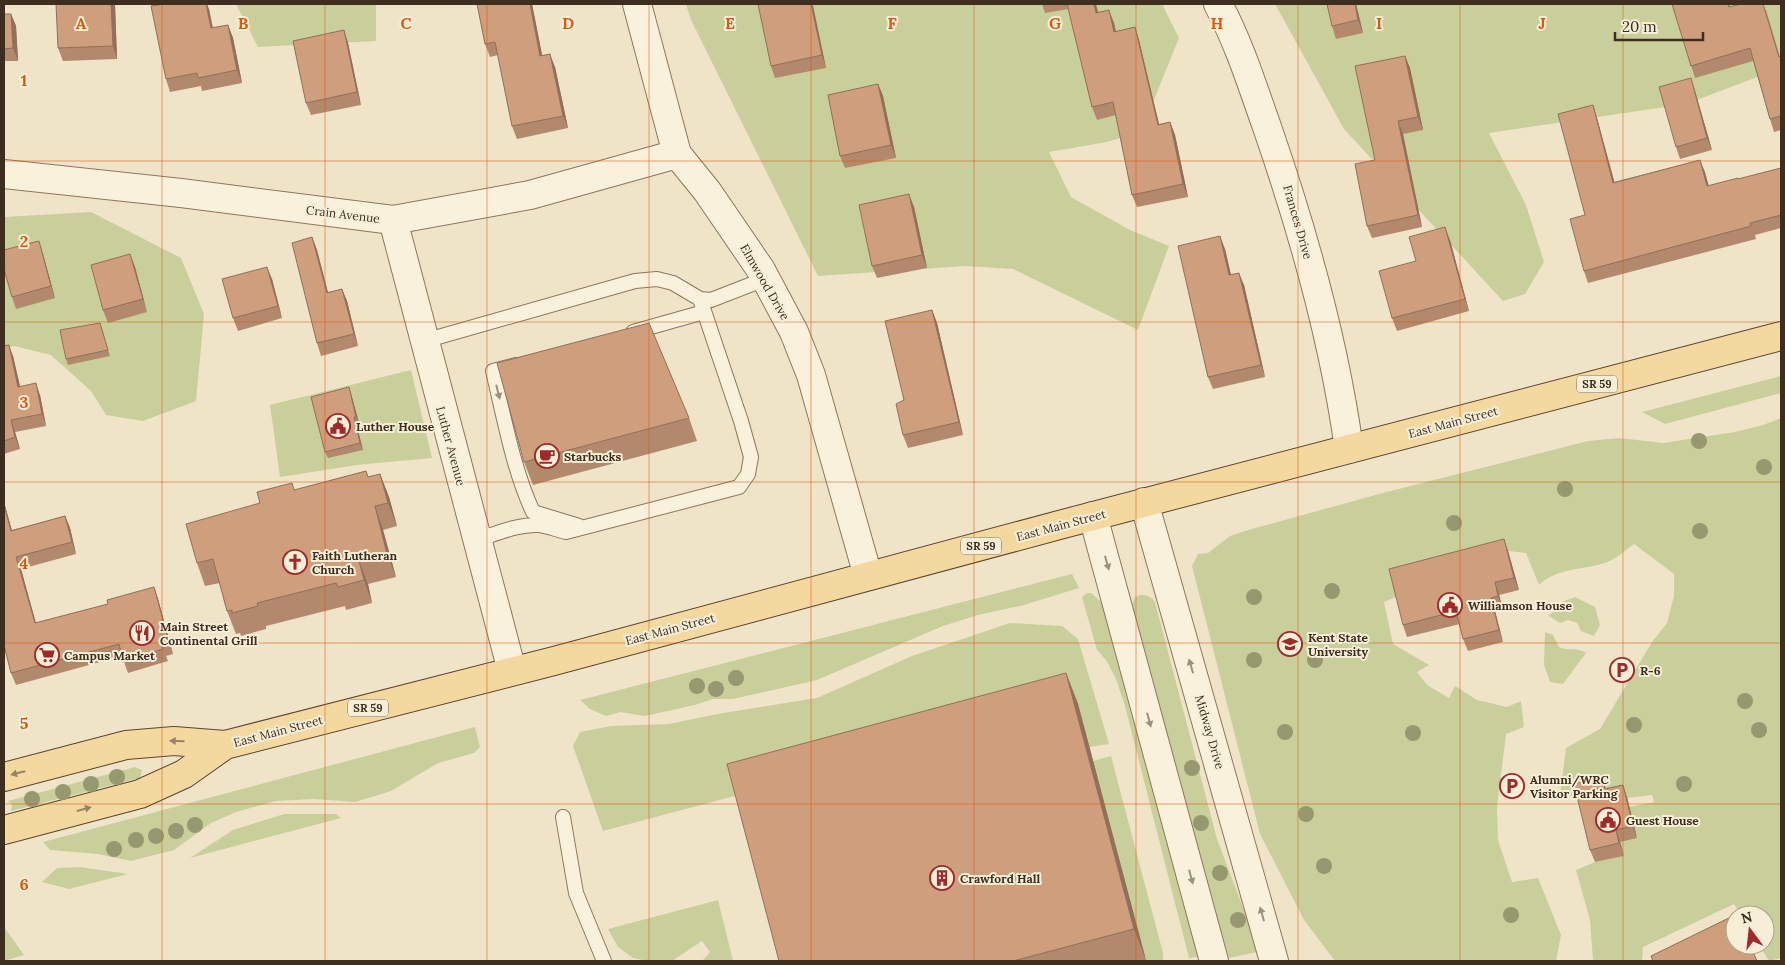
<svg xmlns="http://www.w3.org/2000/svg" width="1785" height="965" font-family="Lora,serif">
	<style>
		.green { fill: #c9cf9b }
		.lines { fill: none; stroke-linecap: round; stroke-linejoin: round }
		.service-casing { stroke: #8d765c; stroke-width: 16 }
		.minor-casing { stroke: #8d765c; stroke-width: 30 }
		.primary-casing { stroke: #5b4430; stroke-width: 30 }
		.service { stroke: #faf1dc; stroke-width: 14 }
		.minor { stroke: #faf1dc; stroke-width: 28 }
		.primary { stroke: #f3d9a0; stroke-width: 28 }
		.tree { fill: #96986f }
		.wall { fill: #b2896c }
		.shaded-wall { fill: #916f58 }
		.building { fill: #cf9f7d; stroke: #916f58 }
		.oneway { fill: #9c907e }
		.oneway2 { fill: #988460 }
		.grid { fill: none; stroke: #df570d; stroke-width: 1; stroke-opacity: 0.55 }
		.labels { text-anchor: middle; dominant-baseline: central; stroke-width: 4; stroke-linejoin: round; paint-order: stroke }
		.shield { fill: #f7eed8; stroke: #756857; stroke-width: 1 }
		.shield-label { font-size: 11px; font-weight: bold; fill: #3d2e20 }
		.street-label { font-size: 12px; fill: #3d2e20; stroke: #f7eed8 }
		.poi-label { font-size: 12px; font-weight: bold; fill: #3d2e20; stroke: #f7eed8; text-anchor: start }
		.grid-label { font-size: 16px; text-anchor: middle; font-weight: bold; fill: #df570d; stroke: #f7eed8; stroke-width: 4; stroke-linejoin: round; paint-order: stroke }
	</style>
	<rect width="100%" height="100%" fill="#f0e4c8"/>
	<path class="green" d="M236,4H376V41L258,47Z
		M686,4H1162L1179,38L1141,132L1107,142L1049,152L1071,197L1130,230L1169,246L1138,330L1013,269L966,266L818,276L691,20Z
		M1275,4H1781V68L1686,104L1489,133L1526,205L1544,262L1525,294L1503,301L1344,129Z
		M91,212L181,258L204,314L196,401L143,421L106,415L91,391L51,355L14,346L4,348V217Z
		M411,370L432,458L357,465L280,477L270,405Z
		M1781,376V393L1665,424L1642,412Z
		M1781,418V958L1769,961L1759,945H1765V915H1741L1734,904L1643,947L1642,961H1593L1590,920L1576,870L1595,862L1624,856L1620,842L1629,807L1654,802L1652,795L1627,798L1560,795L1566,748L1600,729L1652,642L1667,623L1674,596V574L1634,544C1625,550 1615,560 1605,563C1583,570 1556,568 1539,585L1526,553L1508,551L1384,602L1393,644L1429,665L1417,672L1427,685L1449,698L1455,686L1477,700L1507,707L1521,701L1524,727L1506,734L1497,807L1498,840L1512,882L1538,878L1561,935L1556,961H1335L1304,920L1260,834L1192,566L1198,554L1208,553L1230,536L1248,530L1379,494L1588,441L1619,438L1663,443L1735,432L1763,425Z
		M1072,574L1079,588L1024,605L978,615L943,626L817,680L733,699H713L695,705L645,716L620,712L606,716L590,709L580,700Z
		M1087,593H1091L1105,605L1204,956L1189,958L1125,706L1116,679L1106,660L1097,650L1082,597Z
		M1140,595C1148,595 1151,596 1155,602L1217,839L1250,926L1257,952L1229,958L1224,941L1219,932L1131,608L1135,597Z
		M1575,597L1595,607L1600,625L1594,636L1581,631L1577,623L1568,620L1560,623L1549,616L1562,602Z
		M1010,623L1062,626L1078,639L1109,744L1089,747L1078,705L603,831L573,746L580,732L611,726L669,724L717,714L817,698L912,656Z
		M1545,632L1553,635L1559,647C1571,652 1573,646 1586,653L1563,684L1550,682L1544,665Z
		M475,727L480,747L474,753L438,763L391,791L355,802L314,799L276,801L236,812L211,823L174,850L131,861L98,854L50,850L43,842Z
		M1111,756L1163,953V961H1141L1146,960L1093,761Z
		M135,767L142,770L140,778L11,811L12,805L8,801Z
		M284,814H336L341,818L190,858L233,830Z
		M80,867L128,874L69,889L42,882L57,868Z
		M718,900L733,961H702L710,952L702,941L672,961H648L633,958L618,947L608,929Z
		M4,927L24,955L4,961Z"/>
	<g class="lines">
		<defs>
			<path id="service" d="M633,332L704,312
				M424,341L635,281L657,279L673,283L700,299L711,300L765,279
				M516,365L493,371C504,417 513,469 533,512L579,526
				M476,540C496,534 518,524 539,525C548,526 557,530 566,532L739,487L748,474L751,457L741,421L700,299
				M563,817L576,893L604,961"/>
			<path id="minor" d="M637,4L677,154L707,191L761,270L794,332L811,375L868,576
				M1218,4C1239,43 1252,85 1267,127C1303,231 1334,339 1349,449
				M4,174L181,193L393,220L530,195L677,154
				M393,220L512,671
				M1144,502L1274,961
				M1093,516L1214,961"/>
			<path id="primary" d="M4,777L126,745L174,741L225,745L554,661L1063,524L1781,336
				M4,830L140,794L184,774L225,745"/>
		</defs>
		<use href="#service" class="service-casing"/>
		<use href="#minor" class="minor-casing"/>
		<use href="#primary" class="primary-casing"/>
		<use href="#service" class="service"/>
		<use href="#minor" class="minor"/>
		<use href="#primary" class="primary"/>
	</g>
	<g class="tree">
		<circle cx="1699" cy="441" r="8"/>
		<circle cx="1764" cy="467" r="8"/>
		<circle cx="1565" cy="489" r="8"/>
		<circle cx="1454" cy="523" r="8"/>
		<circle cx="1700" cy="531" r="8"/>
		<circle cx="1332" cy="591" r="8"/>
		<circle cx="1254" cy="597" r="8"/>
		<circle cx="1254" cy="660" r="8"/>
		<circle cx="1315" cy="660" r="8"/>
		<circle cx="736" cy="678" r="8"/>
		<circle cx="697" cy="686" r="8"/>
		<circle cx="716" cy="689" r="8"/>
		<circle cx="1745" cy="701" r="8"/>
		<circle cx="1634" cy="725" r="8"/>
		<circle cx="1759" cy="730" r="8"/>
		<circle cx="1285" cy="732" r="8"/>
		<circle cx="1413" cy="733" r="8"/>
		<circle cx="1192" cy="768" r="8"/>
		<circle cx="117" cy="777" r="8"/>
		<circle cx="91" cy="784" r="8"/>
		<circle cx="1684" cy="784" r="8"/>
		<circle cx="63" cy="792" r="8"/>
		<circle cx="32" cy="799" r="8"/>
		<circle cx="1306" cy="814" r="8"/>
		<circle cx="1201" cy="823" r="8"/>
		<circle cx="195" cy="825" r="8"/>
		<circle cx="176" cy="831" r="8"/>
		<circle cx="156" cy="836" r="8"/>
		<circle cx="136" cy="840" r="8"/>
		<circle cx="114" cy="849" r="8"/>
		<circle cx="1324" cy="866" r="8"/>
		<circle cx="1220" cy="873" r="8"/>
		<circle cx="1511" cy="915" r="8"/>
		<circle cx="1238" cy="920" r="8"/>
	</g>
	<path class="wall" d="M115,4L117,59L63,61L58,48Z
		M477,4H532L542,56L555,67L568,128L517,139L512,126L498,55L490,57L485,44Z
		M1042,4H1096L1098,13L1114,23L1116,32L1135,27L1139,40L1159,124L1170,122L1175,135L1188,197L1137,207L1132,195L1116,115L1097,120L1092,107L1069,9L1045,13Z
		M1327,4H1356L1363,33L1336,39L1332,26Z
		M1672,4H1729L1730,7L1766,10L1780,57L1781,56V130L1774,132L1770,119L1753,61L1695,78Z
		M813,6L826,68L775,78L771,66Z
		M209,9L213,28L228,25L233,38L242,83L202,91L201,86L170,92L166,79Z
		M4,14H11L16,26L18,61H4Z
		M344,30L348,43L361,105L311,115L306,103Z
		M1405,56L1410,68L1423,130L1403,134L1422,227L1372,238L1367,226L1375,160Z
		M878,84L883,96L896,158L845,168L840,156Z
		M1695,91L1712,150L1680,159L1676,147Z
		M1593,105L1597,118L1614,182L1700,160L1708,186L1738,179L1781,168V228L1755,235L1756,239L1588,283L1584,271L1585,215Z
		M914,207L927,268L877,278L872,266Z
		M312,237L317,250L328,292L342,289L347,301L358,346L321,356L317,343Z
		M1450,240L1469,311L1397,331L1392,318L1416,261Z
		M1225,249L1231,275L1244,285L1265,377L1213,389L1208,377Z
		M43,254L55,298L16,309L12,297Z
		M130,254L135,267L147,312L108,323L103,310Z
		M272,279L282,318L238,331L233,318Z
		M932,310L937,323L963,435L908,448L903,435L904,400Z
		M100,323L110,356L68,365L66,359Z
		M4,346L13,356L20,387L40,395L46,426L15,432L20,449L4,454Z
		M349,387L359,423H356L363,450L328,458L325,452Z
		M689,418L697,441L533,485L524,462Z
		M366,471L368,477L380,474L389,497L397,526L383,530L396,577L368,584L372,603L346,610L345,606L266,626V629L241,636L240,633L236,634L227,611L220,583L205,586L197,563L260,503L295,490Z
		M4,502L12,530L65,516L70,528L76,554L21,569L36,623L108,604L154,587L158,599L173,654L166,656L168,661L128,673L122,656L16,685L11,673L4,645Z
		M1504,539L1508,551L1519,590L1499,595L1503,609L1495,611L1503,642L1468,651L1463,639L1460,624L1407,637L1403,625Z
		M1066,673L1078,704L1146,960L1141,961H779Z
		M1602,777L1606,789L1627,797L1637,838L1620,842L1624,856L1595,862L1590,850Z"/>
	<path class="shaded-wall" d="M111,4H115L117,59L113,46Z
		M206,4H207L209,9L215,41L211,28Z
		M530,4H532L545,69L540,56Z
		M811,4H812L813,6L826,68L822,55Z
		M1094,4H1096L1101,26L1096,13Z
		M1355,4H1356L1363,33L1358,20Z
		M1109,10L1114,23L1119,45L1114,32Z
		M11,14L16,26L18,61L13,48Z
		M228,25L233,38L242,83L237,70Z
		M1135,27L1139,40L1162,137L1158,125Z
		M344,30L348,43L361,105L357,92Z
		M550,54L555,67L568,128L563,116Z
		M1405,56L1410,68L1423,130L1418,117Z
		M1691,78L1695,91L1712,150L1707,138Z
		M878,84L883,96L896,158L891,145Z
		M1593,105L1597,118L1618,195L1613,183Z
		M1398,121L1403,134L1422,227L1418,215Z
		M1170,122L1175,135L1188,197L1183,184Z
		M1700,160L1705,172L1712,198L1707,186Z
		M909,194L914,207L927,268L922,255Z
		M1445,227L1450,240L1469,311L1465,299Z
		M1220,236L1225,249L1234,288L1229,275Z
		M312,237L317,250L331,305L327,293Z
		M39,241L43,254L55,298L51,286Z
		M130,254L135,267L147,312L143,299Z
		M267,267L272,279L282,318L278,306Z
		M1239,273L1244,285L1265,377L1261,365Z
		M342,289L347,301L358,346L354,334Z
		M932,310L937,323L963,435L959,422Z
		M9,345L13,356L23,399L18,387Z
		M36,383L40,395L46,426L42,414Z
		M349,387L351,393L359,423L356,417Z
		M354,417L356,423L363,450L360,443Z
		M11,420L15,432L20,449L15,437Z
		M380,474L389,497L397,526L388,503Z
		M4,502L15,543L4,505Z
		M375,506L383,530L396,577L387,554Z
		M65,516L70,528L76,554L72,542Z
		M1504,539L1508,551L1519,590L1514,578Z
		M16,557L21,569L39,635L35,623Z
		M359,561L368,584L372,603L364,580Z
		M1495,582L1499,595L1503,609L1498,596Z
		M154,587L158,599L173,654L169,642Z
		M1491,598L1495,611L1503,642L1499,630Z
		M1066,673L1078,704L1146,960L1134,929Z
		M1623,785L1627,797L1637,838L1633,826Z
		M1616,830L1620,842L1624,856L1619,843Z"/>
	<path class="building" d="M56,4H111L113,46L58,48Z
		M165,4H206L211,28L228,25L237,70L198,78L197,73L166,79L151,6Z
		M477,4H530L540,56L550,54L563,116L512,126L495,42L485,44Z
		M758,4H811L822,55L771,66Z
		M1067,4H1094L1096,13L1109,10L1114,32L1135,27L1158,125L1170,122L1183,184L1132,195L1113,102L1092,107Z
		M1327,4H1355L1358,20L1332,26Z
		M1672,4H1728L1729,7L1741,4H1763L1779,57L1781,56V116L1770,119L1750,48L1691,66Z
		M4,14H11L13,48L4,49Z
		M344,30L357,92L306,103L293,41Z
		M1405,56L1418,117L1398,121L1418,215L1367,226L1355,164L1375,160L1355,66Z
		M1691,78L1707,138L1676,147L1659,87Z
		M878,84L891,145L840,156L828,95Z
		M1593,105L1613,183L1700,160L1707,186L1738,178V179L1781,168V215L1750,223L1751,226L1584,271L1570,219L1585,215L1558,114Z
		M909,194L922,255L872,266L859,205Z
		M1445,227L1465,299L1392,318L1379,271L1416,261L1409,237Z
		M1220,236L1229,275L1239,273L1261,365L1208,377L1178,246Z
		M312,237L327,293L342,289L354,334L317,343L292,243Z
		M39,241L51,286L12,297L4,269V250Z
		M130,254L143,299L103,310L91,265Z
		M267,267L278,306L233,318L222,279Z
		M932,310L959,422L903,435L896,404L904,400L885,321Z
		M100,323L108,350L66,359L60,330Z
		M649,323L689,418L524,462L497,363Z
		M9,345L18,387L36,383L42,414L11,420L15,437L4,441V346Z
		M349,387L356,417H354L360,443L325,452L311,397Z
		M366,471L368,477L380,474L388,503L375,506L387,554L359,561L364,580L338,587L336,583L257,603L258,606L232,613V610L227,611L213,559L197,563L186,524L260,503L257,492L292,483L294,490Z
		M4,505L11,531L65,516L72,542L16,557L35,623L108,604L107,600L154,587L169,642L162,644L163,649L123,661L119,644L11,673L4,645Z
		M1504,539L1514,578L1495,582L1498,596L1491,598L1499,630L1463,639L1456,611L1403,625L1389,569Z
		M1066,673L1134,929L1013,961H779L727,764Z
		M1602,777L1605,789L1623,785L1633,826L1616,830L1619,843L1590,850L1574,784Z
		M1735,915V945H1750L1757,961H1653L1651,956Z"/>
	<defs><path id="oneway-solid" d="M-6-.8H1V-3.2L6.5 0L1 3.2V.8H-6Z" transform="scale(1.25)"/></defs>
	<g class="oneway">
		<use href="#oneway-solid" transform="translate(498 392) rotate(76)"/>
		<use href="#oneway-solid" transform="translate(1107 563) rotate(74)"/>
		<use href="#oneway-solid" transform="translate(1191 666) rotate(-106)"/>
		<use href="#oneway-solid" transform="translate(1149 720) rotate(75)"/>
		<use href="#oneway-solid" transform="translate(1191 877) rotate(75)"/>
		<use href="#oneway-solid" transform="translate(1262 914) rotate(-106)"/>
	</g>
	<g class="oneway2">
		<use href="#oneway-solid" transform="translate(177 741) rotate(-179)"/>
		<use href="#oneway-solid" transform="translate(18 773) rotate(166)"/>
		<use href="#oneway-solid" transform="translate(84 809) rotate(-15)"/>
	</g>
	<path class="grid" d="M162,4V961M325,4V961M487,4V961M649,4V961M811,4V961M974,4V961M1136,4V961M1298,4V961M1460,4V961M1623,4V961M4,161H1781M4,322H1781M4,482H1781M4,643H1781M4,804H1781"/>
	<defs>
		<symbol id="civic-ring" viewBox="-11 -11 22 22"><circle r="9.5" fill="#f7eed8" stroke="#9e2a2b" stroke-width="1.5"/><path d="M-.6-6.5H3V-4.5H.6V-3L4-1V1h2V6H-6V1h2V-1L-.6-3ZM-1.2 2.5V6h2.4V2.5Z" fill="#9e2a2b"/></symbol>
		<symbol id="cafe-ring" viewBox="-11 -11 22 22"><circle r="9.5" fill="#f7eed8" stroke="#9e2a2b" stroke-width="1.5"/><path d="M-5.5-4.5H6V0H3Q3 3.5 0 3.5H-2.5Q-5.5 3.5-5.5 0ZM3-3.2v2h1.7v-2ZM-6 4.5H4V6H-6Z" fill="#9e2a2b"/></symbol>
		<symbol id="church-ring" viewBox="-11 -11 22 22"><circle r="9.5" fill="#f7eed8" stroke="#9e2a2b" stroke-width="1.5"/><path d="M-1.2-6h2.4v3.5h3.3v2.4h-3.3V6h-2.4V-.1h-3.3v-2.4h3.3Z" fill="#9e2a2b"/></symbol>
		<symbol id="restaurant-ring" viewBox="-11 -11 22 22"><circle r="9.5" fill="#f7eed8" stroke="#9e2a2b" stroke-width="1.5"/><path d="M-5-6h1v4h1v-4h1v4h1v-4h1v5L-1.5 .5V6h-2V.5L-5-1ZM5-6V6H3V1.5H1.5Q1.5-4 5-6Z" fill="#9e2a2b"/></symbol>
		<symbol id="university-ring" viewBox="-11 -11 22 22"><circle r="9.5" fill="#f7eed8" stroke="#9e2a2b" stroke-width="1.5"/><path d="M0-5L7-2L0 1L-7-2ZM-4 1L0 2.5L4 1V4Q0 6-4 4Z" fill="#9e2a2b"/></symbol>
		<symbol id="supermarket-ring" viewBox="-11 -11 22 22"><circle r="9.5" fill="#f7eed8" stroke="#9e2a2b" stroke-width="1.5"/><path d="M-6-5.5h2.5l.6 2H6L4.5 2H-2.5L-4.4-4H-6ZM-1.5 3.2a1.3 1.3 0 1 0 .1 0ZM3 3.2a1.3 1.3 0 1 0 .1 0Z" fill="#9e2a2b"/></symbol>
		<symbol id="parking-ring" viewBox="-11 -11 22 22"><circle r="9.5" fill="#f7eed8" stroke="#9e2a2b" stroke-width="1.5"/><path d="M-3.5-5.5H1a3.5 3.5 0 0 1 0 7H-1V5.5H-3.5ZM-1-3.4V-.6H.8a1.4 1.4 0 0 0 0-2.8Z" fill="#9e2a2b"/></symbol>
		<symbol id="building-ring" viewBox="-11 -11 22 22"><circle r="9.5" fill="#f7eed8" stroke="#9e2a2b" stroke-width="1.5"/><path d="M-4-6H4V6H1V3H-1V6H-4ZM-2.5-4.3h1.7v1.8h-1.7ZM.8-4.3h1.7v1.8H.8ZM-2.5-1h1.7V.8h-1.7ZM.8-1h1.7V.8H.8Z" fill="#9e2a2b"/></symbol>
	</defs>
	<g fill-rule="evenodd">
		<use href="#civic-ring" x="324" y="412" width="28" height="28"/>
		<use href="#cafe-ring" x="533" y="442" width="28" height="28"/>
		<use href="#church-ring" x="281" y="548" width="28" height="28"/>
		<use href="#civic-ring" x="1436" y="591" width="28" height="28"/>
		<use href="#restaurant-ring" x="128" y="619" width="28" height="28"/>
		<use href="#university-ring" x="1276" y="630" width="28" height="28"/>
		<use href="#supermarket-ring" x="33" y="641" width="28" height="28"/>
		<use href="#parking-ring" x="1608" y="656" width="28" height="28"/>
		<use href="#parking-ring" x="1498" y="772" width="28" height="28"/>
		<use href="#civic-ring" x="1594" y="806" width="28" height="28"/>
		<use href="#building-ring" x="928" y="864" width="28" height="28"/>
	</g>
	<g class="labels">
		<g class="shield">
			<rect x="1577" y="375.5" width="40" height="17" rx="4"/>
			<rect x="961" y="537.5" width="40" height="17" rx="4"/>
			<rect x="348" y="699.5" width="40" height="17" rx="4"/>
		</g>
		<g class="shield-label">
			<text x="1597" y="384">SR 59</text>
			<text x="981" y="546">SR 59</text>
			<text x="368" y="708">SR 59</text>
		</g>
		<g class="street-label">
			<text transform="translate(343 214) rotate(7)">Crain Avenue</text>
			<text transform="translate(1298 222) rotate(74)">Frances Drive</text>
			<text transform="translate(765 282) rotate(60)">Elmwood Drive</text>
			<text transform="translate(1453 422) rotate(-15)">East Main Street</text>
			<text transform="translate(451 446) rotate(75)">Luther Avenue</text>
			<text transform="translate(1061 525) rotate(-15)">East Main Street</text>
			<text transform="translate(670 629) rotate(-15)">East Main Street</text>
			<text transform="translate(278 731) rotate(-15)">East Main Street</text>
			<text transform="translate(1210 732) rotate(74)">Midway Drive</text>
		</g>
		<g class="poi-label">
			<text x="356" y="426">Luther House</text>
			<text x="564" y="456">Starbucks</text>
			<text x="312" y="555">Faith Lutheran<tspan x="312" dy="14">Church</tspan></text>
			<text x="1468" y="605">Williamson House</text>
			<text x="160" y="626">Main Street<tspan x="160" dy="14">Continental Grill</tspan></text>
			<text x="1308" y="637">Kent State<tspan x="1308" dy="14">University</tspan></text>
			<text x="64" y="655">Campus Market</text>
			<text x="1640" y="670">R-6</text>
			<text x="1530" y="779">Alumni/WRC<tspan x="1530" dy="14">Visitor Parking</tspan></text>
			<text x="1626" y="820">Guest House</text>
			<text x="960" y="878">Crawford Hall</text>
		</g>
	</g>
	<g class="grid-label">
		<text x="81" y="29">A</text>
		<text x="243" y="29">B</text>
		<text x="406" y="29">C</text>
		<text x="568" y="29">D</text>
		<text x="730" y="29">E</text>
		<text x="892" y="29">F</text>
		<text x="1055" y="29">G</text>
		<text x="1217" y="29">H</text>
		<text x="1379" y="29">I</text>
		<text x="1542" y="29">J</text>
		<text x="24" y="86">1</text>
		<text x="24" y="247">2</text>
		<text x="24" y="408">3</text>
		<text x="24" y="569">4</text>
		<text x="24" y="729">5</text>
		<text x="24" y="890">6</text>
	</g>
	<rect width="1785" height="965" fill="none" stroke="#3d2e20" stroke-width="10"/>
	<g transform="translate(1750 930) rotate(345)"><circle r="24" fill="#f7eed8" stroke="#ada18e"/>
	<path d="M0-4L9 19L0 12L-9 19Z" fill="#9e2a2b"/>
	<text y="-8" font-size="14" font-weight="bold" text-anchor="middle" fill="#3d2e20">N</text>
	</g>
	<path d="M1615 32v8h88v-8" fill="none" stroke="#3d2e20" stroke-width="2.5"/>
	<text x="1622" y="32" font-size="15" fill="#3d2e20" stroke="#f7eed8" stroke-width="4" paint-order="stroke">20 m</text>
</svg>
